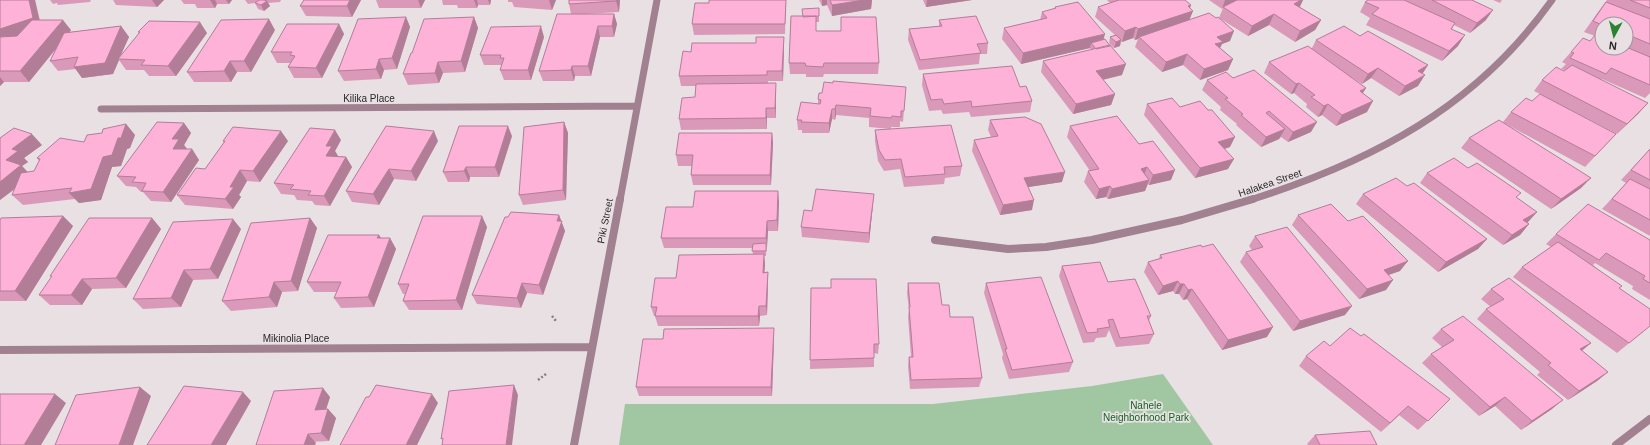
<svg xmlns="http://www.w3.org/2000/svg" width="1650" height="445" font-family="Arial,sans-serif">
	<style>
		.green { fill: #a0c7a1 }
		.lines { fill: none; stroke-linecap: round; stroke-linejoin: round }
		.path { stroke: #857f82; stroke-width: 2.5; stroke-dasharray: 2 2; stroke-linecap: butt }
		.street-far1 { stroke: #a18190; stroke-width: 7 }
		.street { stroke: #a18190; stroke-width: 8 }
		.wall { fill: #db99ba; fill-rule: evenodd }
		.shaded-wall { fill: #b27d97 }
		.building { fill: #ffb2d8; stroke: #b27d97 }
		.labels { text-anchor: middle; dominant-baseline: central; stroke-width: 3.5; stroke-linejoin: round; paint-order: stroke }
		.street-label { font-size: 10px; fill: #2a2728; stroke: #e9e0e4 }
		.park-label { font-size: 10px; fill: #0f651e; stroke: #e9e0e4 }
	</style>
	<rect width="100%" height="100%" fill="#e9e0e4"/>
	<path class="green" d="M1163,374L1213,445H619L625,404H933L1092,386Z"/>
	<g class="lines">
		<path class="path" d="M552,316L556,321
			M538,380L546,374"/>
		<path class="street-far1" d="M101,109L637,106
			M620,200L657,0
			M1250,200C1373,161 1476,107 1552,0"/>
		<path class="street" d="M935,240L1008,249L1046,247L1092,240L1182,220L1253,199
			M0,350L592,347
			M574,445L620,199
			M1616,445L1650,419"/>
	</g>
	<path class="wall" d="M0,0H35L40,20L71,30L70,32L121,26L129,37L120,57L139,33L138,32L207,33L176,76H149L144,70H126L119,60L113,74L82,78L76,69L58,71L50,61L55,50L29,82H4L0,86Z
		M50,0H91L90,2L58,5L57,3L53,4Z
		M113,0H164L157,7L116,5Z
		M181,0H232L229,4H217L215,8H197L195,4H184Z
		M245,0H281L280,2L268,3L270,6L264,11L258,9L255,3L248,4Z
		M304,0H361L352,17L306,16L300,6Z
		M376,0H425L421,8H379Z
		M442,0H491L490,5H478L477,8H458L457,5H443Z
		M508,0H556L552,10L514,7L512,2H508Z
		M569,0H620L619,12L586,14H614L617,24L614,37H600L591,76H575L574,81H543L539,71L571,14L569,4Z
		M709,0H786L785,34L694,35L692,24L709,3Z
		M819,0H872L871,9L832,16L827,5L822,6Z
		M923,0H972L926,7Z
		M1107,0H1185L1190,8V20L1230,41L1222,44L1220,48L1233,59L1228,70L1200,80L1183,65L1162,72L1135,47L1138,39L1135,40L1133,38L1122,42L1121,41L1120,46L1114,48L1109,43L1110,37L1115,35L1095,17L1098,7L1110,3Z
		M1209,0H1303L1300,7L1321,20L1315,30L1295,42L1269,25L1248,36L1219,18L1223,8L1222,9Z
		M1405,0H1474V1L1486,20L1470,33L1454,25L1452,29L1458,46L1442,61L1366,25L1370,18L1360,12L1365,2Z
		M1493,0H1502L1500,3Z
		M1607,0H1650V93L1645,98L1602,79V80L1639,113L1617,134L1534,91L1542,80L1565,70L1561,69L1566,64L1562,62L1571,52L1590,41L1595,36L1584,32L1598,12ZM1602,24H1626V48H1602Z
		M1055,7L1104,40L1122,75L1103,80L1115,94L1111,105L1073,114L1041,72L1043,61L1091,50L1090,48L1021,64L1002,39L1004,28L1040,20L1042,12L1054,9Z
		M791,16H819V22H816V31H841V17L879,63L878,74H824L823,77H806V74H790L789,63Z
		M406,17L410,27L397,69L384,70L381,79L344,81L338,71Z
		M474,17L478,28L465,72L443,73L439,83L408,85L403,74L412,53Z
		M939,20L988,43L987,54H980L979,64L919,70L908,40L909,29L939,26Z
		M339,24L344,34L322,78H294L288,67L291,63H277L271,52Z
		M275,30L251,72H237L231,82H194L187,72Z
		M1360,36L1428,65L1422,74L1418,86L1399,96L1371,78L1362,84L1345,73L1366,88L1363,93L1367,112L1336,126L1322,115L1318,117L1306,107L1307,104L1294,93L1291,94L1264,73L1269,62L1312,48L1316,40Z
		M544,37L531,80H504L500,70L502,65H484L480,55Z
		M784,47L783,81H768V83L776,94V118H767V129L681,130L679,119L695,97L696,86H681L679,76L691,52Z
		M923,74L1020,87L1032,101L1030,112L971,117L969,112L943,114L941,110L929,111L922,85Z
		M1233,78L1311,132L1288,142L1281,137L1279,139L1261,147L1236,125L1237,124L1220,110L1221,107L1202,90L1207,80Z
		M906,87L903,122L900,121V127H891V129L869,127V118L836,115L835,120L832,119L829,133H802V130H798L797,120L818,104V99L822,93Z
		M1532,101L1616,134L1585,167L1504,123L1581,188L1551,209L1461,148L1469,138L1503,122L1511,112Z
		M1147,104L1180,107L1230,147L1225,149L1228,169L1195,178L1144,115Z
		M990,120L1062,182L1028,187L1032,210L1000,215L972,151L974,140L991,137L988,130Z
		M564,122L568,133L566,200L523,205L519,195Z
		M184,123L191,133L184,145L187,149H192L199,160L171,202L151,201L143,192H141L136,187L126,186L117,176Z
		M126,124L135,135L130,148L127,149L121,166L112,167L101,200L79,203L75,199L23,205L12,195L15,189L0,200V138L42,145L24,158L28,162L22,166L28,172L34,171L39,161L37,158L84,142L102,133Z
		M1070,126L1139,144L1171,180L1149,185L1148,184L1145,191L1108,199L1106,197L1096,199L1084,182L1088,171H1090L1067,137Z
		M875,130L962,166L960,176L945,178L944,184L904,187L900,169L884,171L878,161L875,141Z
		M772,133L773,143L771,185H693L691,175L692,166H678L676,155Z
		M512,136L499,177H470L469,182H448L443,172Z
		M341,140L335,151L338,156L346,157L352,167L330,206L315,205L312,201L297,200L294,195L281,194L274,183Z
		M223,141H288L260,182L247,181L239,195L241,197L233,209L185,205L177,195L205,169L224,143Z
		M438,141L416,181L394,179L379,205L352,202L346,191Z
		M1650,149V236L1602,209L1626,183L1621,180Z
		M1468,168L1517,198L1537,212L1527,223L1529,224L1520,235L1503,245L1420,183L1427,173Z
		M1407,186L1487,239L1478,249L1438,272L1356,204L1363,194Z
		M779,201L778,231H768L766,256H764L765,264L764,272H768V282L767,315L760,316L759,326H658L655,316H654L651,307L676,278L753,254L752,248H664L661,238L693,207Z
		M873,204L869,243L802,237L801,227L812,211Z
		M559,215L565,231L543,295L527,293L521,308L477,304L472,295L508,217Z
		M1298,215L1348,221L1400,271L1389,275L1386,290L1359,299L1292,225Z
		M63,216L73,226L26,301H0V220Z
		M152,218L161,229L126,288L92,289L82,305H50L39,295Z
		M310,218L317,228L298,291L282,292L277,307L231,311L222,301Z
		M487,227L462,310H409L403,301L405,294H403L398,284Z
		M241,229L218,279L193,280L181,307L143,309L133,299Z
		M1556,234L1650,240V300L1632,289L1633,286L1595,263L1593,265L1619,288L1650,326L1617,353L1513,277L1522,267L1551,247L1546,244Z
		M379,235L381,238H390L396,249L374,307L341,308L334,298L337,292H314L307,282Z
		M1255,236L1345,315L1293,331L1240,262L1246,252L1252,250L1249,246Z
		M1160,255L1267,337L1222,350L1187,299L1183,300L1179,294H1175L1173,291L1158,295L1144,272L1148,262L1159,259Z
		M1062,266L1108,282L1151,316L1149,321L1154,334L1149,344L1116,347L1109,330L1106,337L1096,338L1094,342L1083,343L1059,276Z
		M908,283L942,305L950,317L982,378L979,387L910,389L908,366L909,357H911L908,317L909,310L907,293Z
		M986,283L1073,362L1069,372L1009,379L1002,358L1003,354L984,293Z
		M811,288L879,344L878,354L874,353V367L810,369Z
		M1491,289L1591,343L1582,351L1608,372L1597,381L1568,400L1537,375L1540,372L1477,319L1486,309L1491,307L1481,299Z
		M1441,329L1552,409L1521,430L1495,406L1479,416L1422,363L1431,354L1442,347L1432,338Z
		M1361,336L1450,399L1418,430L1399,415L1381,432L1299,366L1306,356L1330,346Z
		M774,338L772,396H639L636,387Z
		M330,397L326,409H328L336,418L329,441L256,445Z
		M1315,435L1377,445H1308L1307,444Z"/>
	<path class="shaded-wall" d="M29,0H35L41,28L7,40L0,41V29Z
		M152,0H164L157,7Z
		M210,0H215L217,4L215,8Z
		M226,0H232L229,4Z
		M350,0H361L352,17L347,6Z
		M418,0H425L421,8Z
		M474,0H477L478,5L477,8Z
		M488,0H491L490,5Z
		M549,0H556L552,10Z
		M617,0H620L619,12L616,1Z
		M822,0H827V5L822,6Z
		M864,0H872L871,9L832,16V5Z
		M927,0H972L926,7Z
		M1225,0H1238L1223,7L1222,9Z
		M1301,0H1303L1299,8L1294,4Z
		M267,1L270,6L264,11L261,5Z
		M1191,5L1189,12L1193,11L1189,21L1139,37L1138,39L1135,40L1138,29Z
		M1493,10L1486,20L1470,33L1477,23Z
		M614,14L617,24L614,37L612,26Z
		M1274,14L1269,25L1248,36L1252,26Z
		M406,17L410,27L397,69L392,58Z
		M474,17L478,28L465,72L461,61Z
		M269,19L275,30L251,72L244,61Z
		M63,20L71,30L29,82L20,71Z
		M1321,20L1315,30L1295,42L1300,31Z
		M200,22L207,33L176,76L168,66Z
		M339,24L344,34L322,78L316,68Z
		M121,26L129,37L119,59H118L119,60L113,74L82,78L74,67Z
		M541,26L544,37L531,80L528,70Z
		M598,26L600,37L591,76L588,66Z
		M1136,27L1133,38L1122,42L1125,31Z
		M1234,31L1230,41L1222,44L1218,52L1211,55L1217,37Z
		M1105,34L1102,45L1091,43L1090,48L1021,64L1023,53Z
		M1465,35L1458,46L1442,61L1449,51Z
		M784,37V47L783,81L782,71Z
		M1121,40L1120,46L1114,48L1116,42Z
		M1187,54L1183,65L1162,72L1166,62Z
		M379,59L384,70L381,79L376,69Z
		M1233,59L1228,70L1200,80L1204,69Z
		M230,61L237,72L231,82L224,71Z
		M438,62L443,73L439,83L435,73Z
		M1126,64L1122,75L1093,82L1096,71Z
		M1428,65L1421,76L1418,71Z
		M572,66L575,76L574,81L571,70Z
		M1378,68L1371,78L1362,84L1368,74Z
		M1425,75L1418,86L1399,96L1405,86Z
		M0,77L4,82L0,86Z
		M776,83V118L775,108Z
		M1299,83L1294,93L1291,94L1296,84Z
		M1366,88L1359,99L1360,91Z
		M1115,94L1111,105L1073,114L1076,104Z
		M1373,101L1367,112L1336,126L1342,115Z
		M1648,103L1639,113L1617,134Z
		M1328,104L1322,115L1318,117L1324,106Z
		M836,105V115L835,120V109Z
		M766,108L767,118V129L766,118Z
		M832,109V119L829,133V123Z
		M564,122L568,133L566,200L563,190Z
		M1317,122L1311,132L1288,142L1293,132Z
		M184,123L191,133L184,145L187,149H173L172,139Z
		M126,124L135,135L130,148L127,149L121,166L112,167L101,200L79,203L69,193L103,157Z
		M508,126L512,136L499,177L495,167Z
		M1285,129L1279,139L1261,147L1266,137Z
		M335,130L341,140L335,151L338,156H326V146Z
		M281,131L288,141L260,182L253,171Z
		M434,131L438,141L416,181L411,171Z
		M772,133L773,143L771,185L770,175Z
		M32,134L42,145L24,158L28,162L22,166L31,176L0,200V182L6,160L12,149Z
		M1235,137L1230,147L1213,152L1218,142Z
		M192,149L199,160L171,202L163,192Z
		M346,157L352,167L330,206L324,196Z
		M1234,159L1228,169L1195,178L1200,168Z
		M466,167L470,177L469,182L464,171Z
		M1147,167L1143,178L1141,169Z
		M389,169L394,179L379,205L373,194Z
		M240,170L247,181L239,195L241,197L233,209L225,199L230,187Z
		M1175,170L1171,180L1149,185L1153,175Z
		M1065,172L1062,182L1022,188L1024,178Z
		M1591,178L1581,188L1551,209L1561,199Z
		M1149,180L1145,191L1108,199L1112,189Z
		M1110,186L1106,197L1096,199L1099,189Z
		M778,191L779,201L778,231L777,220Z
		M874,194L873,204L869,243V233Z
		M1034,200L1032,210L1000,215L1003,205Z
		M1537,212L1528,222L1514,230L1523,220Z
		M559,215L565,231L543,295L539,285L557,221Z
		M63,216L73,226L26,301L15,291Z
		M482,216L487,227L462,310L456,300Z
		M152,218L161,229L126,288L116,278Z
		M310,218L317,228L298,291L291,281Z
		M233,219L241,229L218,279L210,269Z
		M767,221L768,231L767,248L766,238Z
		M1529,224L1520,235L1503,245L1512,235Z
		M379,235L385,245L377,238Z
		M390,238L396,249L374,307L368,297Z
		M1487,239L1478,249L1438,272L1446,262Z
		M764,254L765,264L764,282L763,273Z
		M1408,261L1400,271L1376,279L1384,270Z
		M184,270L193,280L181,307L171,298Z
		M768,272V282L767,315L766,306Z
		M82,279L92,289L82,305L71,295Z
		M1393,280L1386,290L1359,299L1367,289Z
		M1178,281L1173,291L1158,295L1163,286Z
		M274,282L282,292L277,307L269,297Z
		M522,283L527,293L521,308L517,298Z
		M1180,284H1184L1179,294H1175Z
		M1192,289L1187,299L1183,300L1188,290Z
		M759,306L760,316L759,326L758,316Z
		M1352,306L1345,315L1293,331L1300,321Z
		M1273,327L1267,337L1222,350L1228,340Z
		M774,328V338L772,396L771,387Z
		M1591,343L1580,352V349Z
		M1608,372L1597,381L1568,400L1579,391Z
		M514,385L518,395L512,445H506Z
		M140,387L151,396L133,445H119Z
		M323,388L330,397L323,419L315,410Z
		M243,392L251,401L226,445H211Z
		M55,394L66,403L41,445H24Z
		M432,394L438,403L417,445H406Z
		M1505,397L1495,406L1479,416L1490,407Z
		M1563,400L1552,409L1521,430L1532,421Z
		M1408,406L1399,415L1381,432L1390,423Z
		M328,409L336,418L329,441L321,433Z
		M308,434L316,443L315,445H304Z"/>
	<path class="building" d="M0,0H29L33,18L0,29Z
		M259,0H264L267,1L261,5L255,3Z
		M304,0H350L347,6H300Z
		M569,0H617L616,1L569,4Z
		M709,0H786L785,24H692L695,3H709Z
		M830,0H864L832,5Z
		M1119,0H1185L1191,5L1188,6L1193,11L1138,29L1136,27L1125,31L1098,7Z
		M1237,0H1301L1294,4L1321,20L1300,31L1274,14L1252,26L1223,7Z
		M1368,0H1404L1455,23L1451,29L1465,35L1449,51L1372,14L1379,8L1365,2Z
		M1432,0H1472L1493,10L1477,23Z
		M1630,0H1650V8Z
		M1078,2L1105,34L1023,53L1004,28L1047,18L1042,12L1056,8L1055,7Z
		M1606,2L1650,19V44L1626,34V24H1602V25L1593,21Z
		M819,8V16L803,17L802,9Z
		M1209,13L1216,18L1218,17L1234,31L1217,37L1223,42L1215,44L1233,59L1204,69L1187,54L1166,62L1139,37Z
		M557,14H614L612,26H598L588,66H572L571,70L539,71Z
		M791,16H816V31H841V17H876L879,63H824L823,67L806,66L805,63H789Z
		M976,16L988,43L977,44L981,53L920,60L909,29L942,26L939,20Z
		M406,17L392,58L379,59L376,69L338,71L358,19Z
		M474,17L461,61L438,62L435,73L403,74L411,53H412L424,19Z
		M269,19L244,61H230L224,71L187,72L221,20Z
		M32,20H63L20,71H0V37L17,36Z
		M149,21L200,22L168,66L141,65L145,60L118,59L140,32H138Z
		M287,24H339L316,68L288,67L295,56L290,55L292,52H271Z
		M121,26L105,63L74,67L78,57L50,61L64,33Z
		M541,26L528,70H500L504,58H500L501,55H480L491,27Z
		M1344,26L1360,36L1368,31L1428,65L1418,71L1425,75L1405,86L1378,68L1368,74L1316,40Z
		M1596,34L1602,37V48H1626V47L1650,57V85L1611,68L1606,74L1570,58L1574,53L1571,52L1583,38L1590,41Z
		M1116,35L1121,40L1116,42L1110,37Z
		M756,37H784L782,71H767V75L679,76L683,51L691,52L692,43H756Z
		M1105,39L1110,46L1096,49L1091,43Z
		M1110,45L1126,64L1096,71L1115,94L1076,104L1043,61Z
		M1308,46L1366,88L1360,91L1373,101L1342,115L1328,104L1324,106L1311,97L1315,95L1299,83L1296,84L1269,62Z
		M1572,65L1648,103L1627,124L1542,80L1556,67L1564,71Z
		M1012,66L1020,87L1026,86L1032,101L972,107L971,101L944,104L942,99L931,100L923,74Z
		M1254,70L1317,122L1293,132L1269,111L1266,113L1285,129L1266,137L1241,115L1243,114L1225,99L1228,98L1207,80L1226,72L1233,78Z
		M833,81L906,87L904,111H901V117L892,116L891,118L870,116L871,108L836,105L835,109H832L829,123L801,122L802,120H797L801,102L820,104L821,100L818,99L819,93H822L824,82L833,83Z
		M776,83L775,108H766V118L679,119L682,98L695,97L696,84Z
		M1540,94L1616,134L1595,156L1511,112L1526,98L1532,101Z
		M1172,98L1180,107L1200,101L1208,110H1212L1235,137L1218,142L1234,159L1200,168L1147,104Z
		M1117,116L1139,144L1153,141L1175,170L1153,175L1147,167L1141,169L1149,180L1112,189L1110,186L1099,189L1088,171L1099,169L1070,126Z
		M1025,117L1041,124L1065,172L1024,178L1034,200L1003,205L974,140L998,136L990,120Z
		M1499,120L1591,178L1561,199L1469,138Z
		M157,122L184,123L172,139H179L173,149H192L163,192L142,191L146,183L132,182L136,177L117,176Z
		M564,122L563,190L519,195L524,127Z
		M126,124L121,138H118L112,155L103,157L91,189L69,193L72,188L12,195L21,173L34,171L40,159L37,158L60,138L84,142L87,135L102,133L103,129Z
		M951,125L962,166L944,167L945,174L905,177L901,159L885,160L879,150L875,130Z
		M386,126L434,131L411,171L389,169L373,194L346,191Z
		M459,126H508L495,167H466L464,171L443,172Z
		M233,127L281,131L253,171L240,170L230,187H234L225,199L177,195L196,168L205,169L225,141H223Z
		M14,128L32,134L12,149L18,151L6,160L21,165L0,182V138Z
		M310,128L335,130L326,146H332L326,156L346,157L324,196L308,195L311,191L290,189L294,185L274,183Z
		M679,133H772L770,175H691L693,155H676Z
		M1650,149V180L1631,170Z
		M1454,158L1468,168L1477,163L1521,193L1516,197L1537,212L1523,220L1529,224L1512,235L1427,173Z
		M1396,178L1407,186L1414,183L1487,239L1446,262L1363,194Z
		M1630,179L1650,189V220L1612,199Z
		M816,189L874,194L869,233L801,227L804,210L812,211Z
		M695,191H778L777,220L767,221L766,238H661L666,207H693Z
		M1331,204L1348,221L1363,216L1408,261L1384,270L1393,280L1367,289L1298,215Z
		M1588,204L1650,240V283L1643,279L1645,276L1606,253L1599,260L1556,234Z
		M511,212L559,215L557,221H562L539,285L522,283L517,298L472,295L505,217H508Z
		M63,216L15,291H0V220L1,218Z
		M423,216H482L456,300L403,301L409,284H398Z
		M89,218H152L116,278L82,279L71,295H39L52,276H50Z
		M310,218L291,281L274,282L269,297L222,301L251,223Z
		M233,219L210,269L184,270L171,298L133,299L173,222Z
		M1287,227L1352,306L1300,321L1246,252L1263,247L1255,236Z
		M328,235H379L377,238H390L368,297L334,298L341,282H307Z
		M1558,242L1622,286L1619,288L1650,309V326L1629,343L1522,267Z
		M766,243V251H752L753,244Z
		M1213,244L1273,327L1228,340L1192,289L1188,290L1184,284H1180L1178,281L1163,286L1148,262L1162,258L1160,255L1201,245L1202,247Z
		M764,254L763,273L768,272L766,306H759L758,316H655L657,307H651L655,278H676L679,255Z
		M1100,262L1108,282L1135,279L1151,316H1147L1154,334L1120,338L1113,319L1108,320L1110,327L1097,329L1098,332L1087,333L1062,266Z
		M1041,277L1073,362L1012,370L1005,349H1007L986,283Z
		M1509,278L1591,343L1580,349L1608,372L1579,391L1548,365L1551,363L1486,309L1504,299L1491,289Z
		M831,279H876L879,344H874V358L810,360L811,288H831Z
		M908,283H939L942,305H949L950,317H973L982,378L911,380L909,357H913L909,307H910Z
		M1463,316L1563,400L1532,421L1505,397L1490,407L1431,354L1454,340L1441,329Z
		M774,328L771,387H636L643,339H663L664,329Z
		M1350,328L1361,336L1364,334L1450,399L1428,421L1408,406L1390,423L1306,356L1324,341L1330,346Z
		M376,385L432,394L406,445H340L366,397H369Z
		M514,385L506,445H442L443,438L441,439L449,391Z
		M184,386L243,392L211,445H147Z
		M140,387L119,445H55L76,395Z
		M323,388L315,410L328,409L321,433L308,434L304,445H256L274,391Z
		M0,394H55L24,445H0Z
		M1370,431L1377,445H1320L1315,435Z"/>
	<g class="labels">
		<g class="street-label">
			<text x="369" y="98">Kilika Place</text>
			<text transform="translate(1270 183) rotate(-19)">Halakea Street</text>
			<text transform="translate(605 221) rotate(-79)">Piki Street</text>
			<text x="296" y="338">Mikinolia Place</text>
		</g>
		<g class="park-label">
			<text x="1146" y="405">Nahele<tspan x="1146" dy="12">Neighborhood Park</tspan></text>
		</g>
	</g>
	<g transform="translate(1614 36) rotate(187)"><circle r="19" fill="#e9e0e4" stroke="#9d9699"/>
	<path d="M0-3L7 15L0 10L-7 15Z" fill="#298333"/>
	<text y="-6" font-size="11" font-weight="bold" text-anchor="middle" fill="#2a2728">N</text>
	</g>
</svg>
